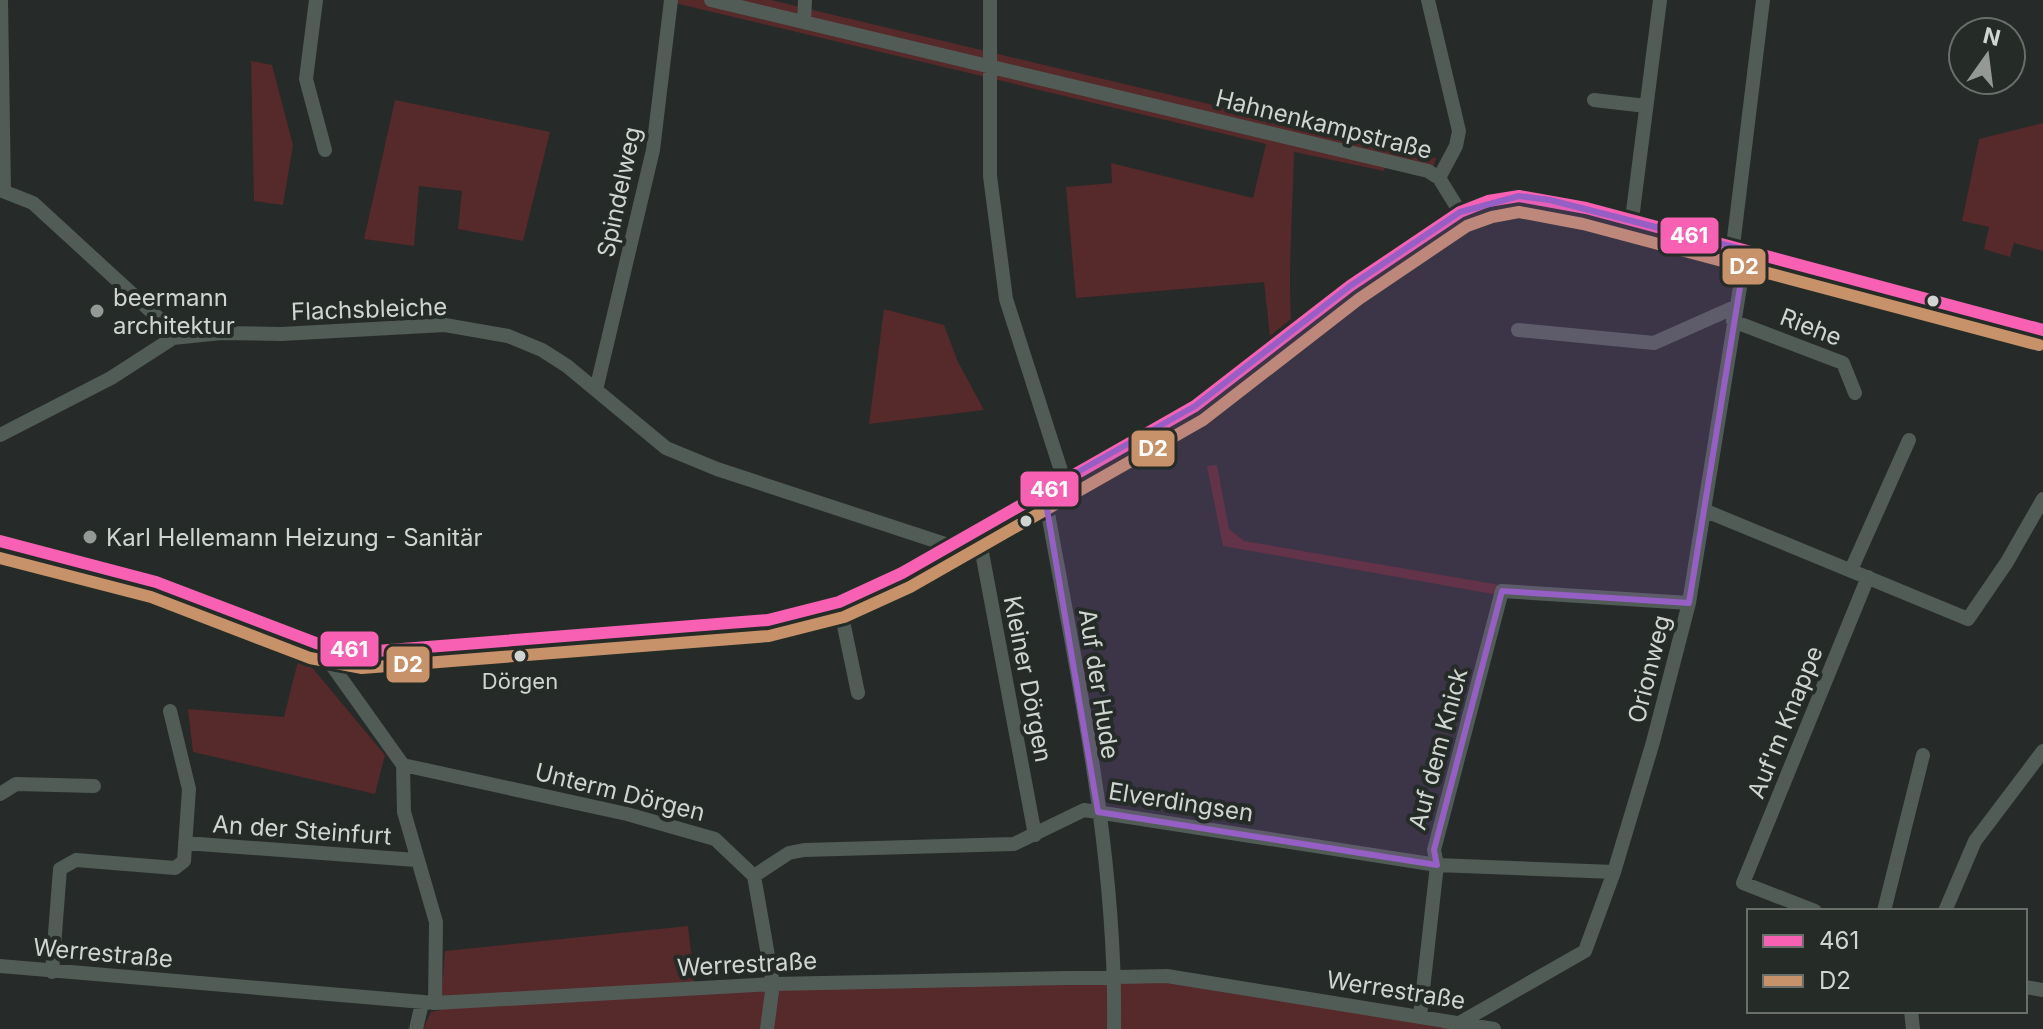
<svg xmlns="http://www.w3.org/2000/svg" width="2043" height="1029" font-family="Inter,sans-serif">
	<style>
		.green { fill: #56292b }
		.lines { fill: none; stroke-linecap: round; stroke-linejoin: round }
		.minor { stroke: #515c56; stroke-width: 14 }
		.bus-1-casing { stroke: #252b27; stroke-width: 18 }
		.bus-2-casing { stroke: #252b27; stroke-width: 18 }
		.bus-1 { stroke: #f860b3; stroke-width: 12 }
		.bus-2 { stroke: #c7916a; stroke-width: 12 }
		.marked { fill: #955fc5; fill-opacity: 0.2; stroke: #955fc5; stroke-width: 6; stroke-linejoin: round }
		.bus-dot { fill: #d1d5d2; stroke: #252b27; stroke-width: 3 }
		.poi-dot { fill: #959996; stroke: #252b27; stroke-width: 3 }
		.labels { text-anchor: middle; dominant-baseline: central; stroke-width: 8; stroke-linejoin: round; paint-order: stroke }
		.bus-label { font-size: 22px; fill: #d1d5d2; stroke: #252b27 }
		.street-label { font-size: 24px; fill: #d1d5d2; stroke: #252b27 }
		.poi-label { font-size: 24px; fill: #d1d5d2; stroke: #252b27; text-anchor: start }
		.line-badge { stroke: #252b27; stroke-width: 3 }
		.badge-label { font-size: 22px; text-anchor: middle; font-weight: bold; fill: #fff }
	</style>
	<rect width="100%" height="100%" fill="#262a28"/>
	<path class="green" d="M662,0H771L1436,158L1431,176L1386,165L1384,171L1294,152C1293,208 1288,263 1291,319L1270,336L1264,282L1076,298L1066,187L1112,183L1111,163L1253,198L1266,144Z
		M251,61L272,65L293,145L283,205L254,201Z
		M395,100L550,132L523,241L458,229L462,191L419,186L414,246L364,239Z
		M2043,123V251L2014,243L2010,257L1984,249L1989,227L1962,221L1979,139Z
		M884,309L944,325L958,362L984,410L869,424Z
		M1217,465L1229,529L1244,541L1500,585L1498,595L1223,546L1207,466Z
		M300,653L385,755L375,794L193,752L188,709L284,717Z
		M688,926L695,987L1167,978L1475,1029H423L431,1012L440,1010L445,951Z"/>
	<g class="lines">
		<path class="minor" d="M1,0L4,190
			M316,0L306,79L325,150
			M711,0L1428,171L1439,178L1460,212
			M990,0V176L1006,299L1064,480
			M1428,0L1459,131L1456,146L1439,178
			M804,22L805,0
			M1594,100L1646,106
			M0,190L33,203L166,325L173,338
			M1632,219L1660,0
			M1733,246L1763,0
			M1733,321L1843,363L1855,393
			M1518,330L1654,343L1735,307
			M596,390L653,150L671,0
			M0,435L111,378L173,338L221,333L281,334L445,325L508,336L542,350L567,366L666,448L717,469L951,546
			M1044,491C1075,667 1117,849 1114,1029
			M1706,511L1968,619L2007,562L2043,499
			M978,531L1035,835
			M0,541L156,582L316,643L364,652L768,620L839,602L902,573L1195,406L1350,286L1460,212L1488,201L1519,196L1586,208L2043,330
			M1851,570L1909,440
			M839,602L858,693
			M316,643L403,765L404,812L436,922L435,1003
			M403,765L627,814L715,839L754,876L773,984L767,1029
			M0,794L16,784L94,786
			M185,843L416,860
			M754,876L789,853L804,850L1014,844L1084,810L1437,865L1614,872
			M1815,911L1743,883L1868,577
			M1884,911L1923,755
			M1945,911L1975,841L2043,751
			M0,966L435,1003L773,984L1167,976L1494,1029
			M52,972L60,869L76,860L175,868L184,861L189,789L170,711
			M2025,987L2043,990
			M1911,1011L1913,1029
			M1420,1016L1437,865L1434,850L1502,591L1689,603
			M1461,1022L1585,951L1614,872L1653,742L1689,603L1746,250
			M416,1029L422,1003"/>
		<defs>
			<path id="bus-1" d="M0,541L156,582L316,643L364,652L768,620L839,602L902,573L1195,406L1350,286L1460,212L1488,201L1519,196L1586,208L2043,330"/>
			<path id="bus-2" d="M0,558L151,597L310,658L362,668L769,636L844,617L910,587L1203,420L1359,299L1467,226L1492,217L1519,212L1583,224L2039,345"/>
		</defs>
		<use href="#bus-1" class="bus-1-casing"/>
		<use href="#bus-2" class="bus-2-casing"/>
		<use href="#bus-1" class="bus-1"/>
		<use href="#bus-2" class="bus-2"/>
	</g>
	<path class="marked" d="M1519,196L1550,200L1746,250L1689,603L1502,591L1434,850L1437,865L1098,812L1044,491L1195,406L1350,286L1460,212Z"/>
	<g class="bus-dot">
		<circle cx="1933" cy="301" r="7"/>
		<circle cx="1026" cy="521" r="7"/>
		<circle cx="520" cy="656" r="7"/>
	</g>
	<g class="poi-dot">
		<circle cx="97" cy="311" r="8"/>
		<circle cx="90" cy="537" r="8"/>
	</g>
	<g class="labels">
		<g class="bus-label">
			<text x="520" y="681">Dörgen</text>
		</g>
		<g class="street-label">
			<text transform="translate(1324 124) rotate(14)">Hahnenkampstraße</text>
			<text transform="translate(619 192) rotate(-78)">Spindelweg</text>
			<text transform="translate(369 309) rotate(-2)">Flachsbleiche</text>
			<text transform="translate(1811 327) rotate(21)">Riehe</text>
			<text transform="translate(1649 669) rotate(-76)">Orionweg</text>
			<text transform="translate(1028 679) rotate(79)">Kleiner Dörgen</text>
			<text transform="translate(1099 684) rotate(81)">Auf der Hude</text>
			<text transform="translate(1785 722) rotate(-68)">Auf'm Knappe</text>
			<text transform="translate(1438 749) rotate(-75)">Auf dem Knick</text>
			<text transform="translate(620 792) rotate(14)">Unterm Dörgen</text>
			<text transform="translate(1181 802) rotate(9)">Elverdingsen</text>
			<text transform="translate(302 830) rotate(4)">An der Steinfurt</text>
			<text transform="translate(103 953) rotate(5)">Werrestraße</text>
			<text transform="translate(747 964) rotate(-3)">Werrestraße</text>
			<text transform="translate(1396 990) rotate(9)">Werrestraße</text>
		</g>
		<g class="poi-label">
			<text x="113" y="297">beermann<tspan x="113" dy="28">architektur</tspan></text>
			<text x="106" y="537">Karl Hellemann Heizung - Sanitär</text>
		</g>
	</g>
	<g class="line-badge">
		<rect x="1659" y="216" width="61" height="39" rx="8" fill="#f860b3"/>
		<rect x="1721" y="247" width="46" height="39" rx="8" fill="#c7916a"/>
		<rect x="1130" y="429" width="46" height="39" rx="8" fill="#c7916a"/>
		<rect x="1019" y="470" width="61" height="38" rx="8" fill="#f860b3"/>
		<rect x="319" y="630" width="61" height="38" rx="8" fill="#f860b3"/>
		<rect x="385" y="645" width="46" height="39" rx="8" fill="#c7916a"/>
	</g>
	<g class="badge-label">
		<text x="1689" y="243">461</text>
		<text x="1744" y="274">D2</text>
		<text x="1153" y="456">D2</text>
		<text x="1049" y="497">461</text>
		<text x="349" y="657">461</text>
		<text x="408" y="672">D2</text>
	</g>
	<rect x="1747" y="909" width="280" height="104" fill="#252b27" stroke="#6a6f6b" stroke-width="2"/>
	<rect x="1763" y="935" width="40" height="12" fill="#f860b3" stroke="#6a6f6b" stroke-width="2"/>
	<text x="1819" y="949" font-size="24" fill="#d1d5d2">461</text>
	<rect x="1763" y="975" width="40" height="12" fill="#c7916a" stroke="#6a6f6b" stroke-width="2"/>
	<text x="1819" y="989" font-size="24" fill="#d1d5d2">D2</text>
	<g transform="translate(1987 56) rotate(14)"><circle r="38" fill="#252b27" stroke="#6a6f6b" stroke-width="2"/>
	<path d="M0-6L14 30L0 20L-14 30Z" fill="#959996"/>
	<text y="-12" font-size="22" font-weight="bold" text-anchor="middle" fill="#d1d5d2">N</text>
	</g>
</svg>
